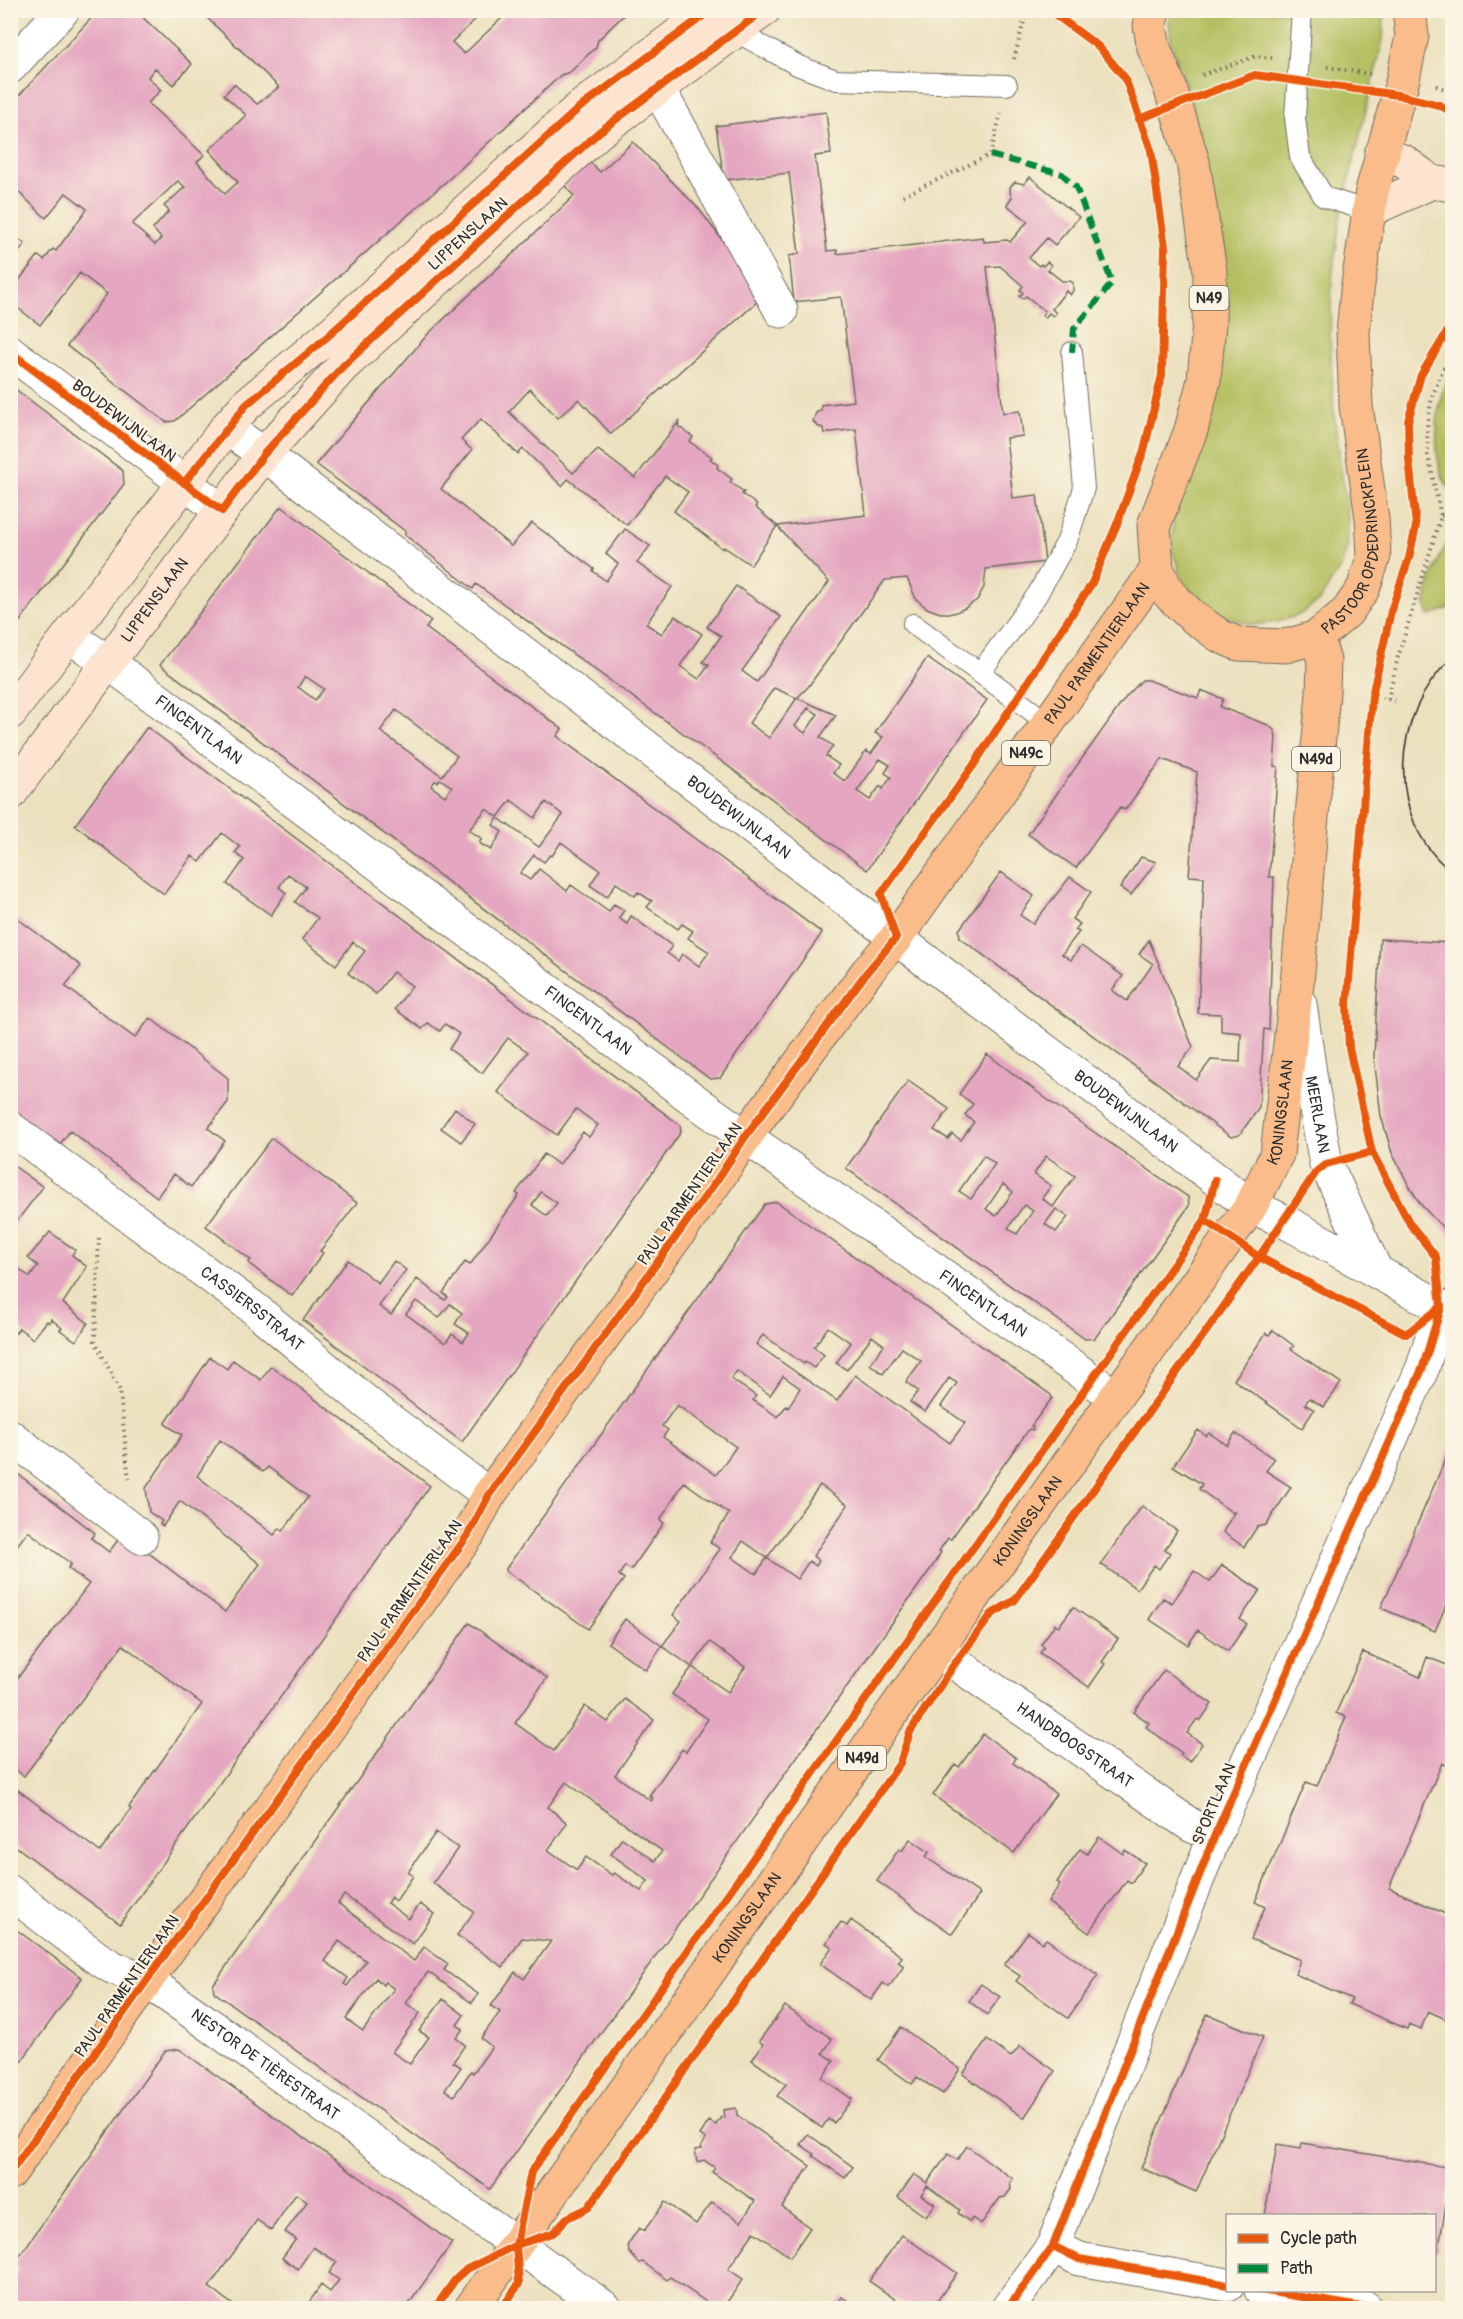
<svg xmlns="http://www.w3.org/2000/svg" width="1463" height="2319" font-family="Pangolin,sans-serif">
	<style>
		.green { fill: #b4bf61; stroke: #707546; stroke-width: 1.5 }
		.building { fill: #e4a6c0; fill-rule: evenodd }
		.lines { fill: none; stroke-linecap: round; stroke-linejoin: round }
		.lane-casing { stroke: #6f6b5f; stroke-width: 22 }
		.street-casing { stroke: #6f6b5f; stroke-width: 35 }
		.secondary-casing { stroke: #6f6b5f; stroke-width: 35 }
		.primary-casing { stroke: #6f6b5f; stroke-width: 35 }
		.path { stroke: #6f6b5f; stroke-width: 4; stroke-dasharray: 1.5 4.5; stroke-linecap: butt }
		.lane { stroke: #fff; stroke-width: 20 }
		.street { stroke: #fff; stroke-width: 33 }
		.secondary { stroke: #fde4d0; stroke-width: 33 }
		.primary { stroke: #f9bc8a; stroke-width: 33 }
		.tram { stroke: #2b2b2b; stroke-width: 1.5 }
		.quiet { stroke: #00873e; stroke-width: 6; stroke-dasharray: 12 6; stroke-linecap: butt }
		.cycleway-casing { stroke: #fcf5e5; stroke-width: 11 }
		.cycleway { stroke: #e8590c; stroke-width: 8 }
		.labels { text-anchor: middle; dominant-baseline: central; stroke-width: 4.5; stroke-linejoin: round; paint-order: stroke }
		.shield { fill: #fcf5e5; stroke: #6a6863; stroke-width: 1.5 }
		.shield-label { font-size: 15px; font-weight: bold; fill: #2b2b2b }
		.street-label { font-size: 16px; fill: #2b2b2b; stroke: #fcf5e5 }
	</style>
	<rect width="100%" height="100%" fill="#fcf5e5"/>
	<filter id="ink" filterUnits="userSpaceOnUse"><feTurbulence type="fractalNoise" baseFrequency=".0167" numOctaves="2"/><feDisplacementMap in="SourceGraphic" scale="12" xChannelSelector="R" yChannelSelector="G"/><feConvolveMatrix kernelMatrix="1 2 1 2 8 2 1 2 1" color-interpolation-filters="sRGB"/></filter>
	<filter id="wash" filterUnits="userSpaceOnUse"><feTurbulence type="fractalNoise" baseFrequency=".008" numOctaves="4" result="noise"/><feDisplacementMap in="SourceGraphic" scale="24" xChannelSelector="R" yChannelSelector="G"/><feGaussianBlur stdDeviation="1.35" result="paint"/><feColorMatrix in="noise" values="0 0 0 0 0 0 0 0 0 0 0 0 0 0 0 0 0 1.4 0 .05"/><feComposite in="paint" operator="in"/></filter>
	<g filter="url(#wash)">
		<rect width="100%" height="100%" fill="#ece1bf"/>
		<path class="green" d="M1168,11H1384L1383,40L1341,213L1332,278L1330,336L1334,414L1348,518V545L1341,567L1319,601L1299,615L1277,622L1252,625L1222,615L1204,604L1183,581L1172,550L1173,521L1201,434L1195,113L1171,41Z
			M1452,373V490C1431,474 1435,413 1443,390C1445,384 1450,379 1452,373Z
			M1452,539V607L1429,616C1427,611 1425,606 1426,602C1428,586 1440,548 1452,539Z"/>
		<g id="blocks">
			<path class="building" d="M99,10H135L192,64L173,85L155,68L148,77L161,90L148,103L204,155L197,162L225,194L238,182L209,150L246,115L224,95L234,84L257,104L279,87L199,10H241L245,15L249,10H485L452,42L464,54L504,16L498,10H629L598,40L596,47L570,72L561,75L459,170L175,421L166,422L67,346L107,294L80,273L40,325L10,302V292L38,256L44,260L53,249L56,251L87,209L66,193L46,218L10,184V105ZM178,181L185,187L164,206L169,211L153,229L161,238L155,245L132,224Z
				M826,112L831,154L815,156L827,251L837,250V254L983,237L984,242L1007,240L1010,242L1028,221L1007,205L1012,197L1010,192V187L1015,182L1024,184L1030,177L1079,217L1055,245L1047,238L1029,258L1039,266L1041,264L1043,266L1047,262L1051,265L1048,270L1062,281H1070L1073,283V291L1070,295L1066,291L1052,309L1056,313L1053,316L1049,313L1045,318L1042,315L1045,311L1026,296L1023,299L1019,296L1023,293L1020,290L1023,286L1000,266L987,267L1003,413L1020,411L1023,436L1006,438L1013,498L1037,495L1045,562L986,569L984,587L977,600L965,608L954,613H940L927,608L916,599L907,578L885,580L808,687L797,698L774,688L749,723L769,738L797,698L836,715L820,737L833,746L826,756L839,765L833,773L845,781L866,751L871,754L883,737L875,733L927,658L987,700L867,870L709,752L476,584L473,589L405,535V531L316,464L428,334L574,196L565,186L590,162L600,172L633,142L699,209L737,260L760,299L611,434L579,399L558,418L530,389L509,412L573,473L598,450L635,478L680,420L678,426L693,437L690,442L712,457L710,459L718,465L717,468L732,479L730,482L744,492L742,494L757,505L755,507L777,526L751,565L724,547L723,549L674,511L688,492L665,476L627,525L568,479L562,486L523,449L518,454L481,419L461,440L472,450L441,489L511,546L532,523L594,569L593,571L606,581L618,564L606,554L625,529L650,546L637,563L672,587L646,624L662,634L675,616L702,634L680,666L699,679L709,665L703,662L721,636L707,627L736,586L781,617L742,671L757,682L829,582L777,526L866,515L856,429L824,433L823,428L817,426L813,421L816,413L821,410V405L854,401L841,297L794,302L789,256L799,254L789,173L724,180L716,126ZM808,708L818,714L805,733L795,726ZM880,759L890,765L885,773L891,777L883,789L880,786L870,800L857,791Z
				M10,233L25,244L10,263Z
				M10,385L123,471L124,484L10,634Z
				M281,506L431,621L426,628L562,729L557,736L822,933L720,1078L710,1079L160,665ZM305,676L324,689L315,700L298,687ZM396,710L457,756L442,776L380,731ZM440,779L452,787L445,796L431,786L435,781L438,782ZM511,800L535,818L546,802L563,815L539,847L498,818L493,825L502,832L491,850L479,843L482,839L469,830L486,809L498,817ZM561,842L600,870L590,885L607,897L616,883L635,896L638,892L652,901L647,907L678,929L682,924L693,931L688,938L709,952L699,966L682,954L678,961L667,953L672,946L631,916L627,924L619,918L624,910L614,904L609,912L571,885L567,891L539,869L530,880L520,873L534,855L544,862L550,855L552,856Z
				M1142,680H1148L1198,698L1201,690L1223,699L1220,707L1268,725L1274,730L1276,736L1274,766L1278,767L1269,877H1274L1269,1030L1264,1029L1259,1108L1239,1135L1231,1137L960,938L959,930L1001,872L1034,896L1020,915L1033,924L1070,877L1091,892L1072,919L1080,924L1075,930L1079,932L1062,954L1071,960L1081,946L1090,952L1123,976L1112,990L1127,1001L1153,964L1139,954L1149,940L1193,1047L1178,1066L1196,1080L1211,1060L1240,1062L1241,1033L1221,1031V1014L1198,1013L1204,877L1189,876L1197,772L1162,759L1125,810L1120,807L1076,868L1028,834L1126,697Z
				M147,727L680,1125L681,1132L462,1442L303,1320L348,1260L378,1283L394,1261L406,1270L379,1306L391,1315L417,1279L445,1300L448,1297L443,1293L465,1262L470,1265L519,1195L516,1193L544,1154L559,1165L583,1132L589,1137L598,1125L576,1109L557,1135L498,1092L528,1052L508,1038L482,1073L449,1049L459,1034L445,1024L440,1031L428,1023L422,1029L395,1009L412,986L393,972L376,994L348,973L365,951L353,942L336,965L302,939L318,918L295,902L306,887L288,874L279,887L286,893L271,915L227,884L244,860L235,853L240,847L222,833L200,862L192,856L164,894L75,825ZM541,1192L557,1203L547,1216L532,1205ZM416,1301L439,1318L450,1304L462,1313L455,1324L469,1333L463,1342L452,1334L445,1343L406,1314Z
				M1141,857L1156,862L1131,895L1120,888Z
				M10,913L81,966L65,986L135,1038L150,1018L228,1078V1102L208,1128L225,1141L191,1187L174,1174L157,1197L70,1131L57,1148L10,1113Z
				M1380,939L1452,943V1237L1422,1206L1411,1189L1392,1153L1381,1116L1374,1057Z
				M987,1054L1052,1103L1188,1197L1189,1206L1095,1338L1085,1339L846,1168L908,1081L949,1109L934,1130L948,1139L952,1134L961,1140L974,1122L965,1115L973,1104L959,1094ZM984,1155L995,1164L971,1199L959,1191ZM1046,1156L1075,1176L1053,1207L1042,1198L1051,1186L1034,1174ZM1003,1184L1013,1192L996,1216L986,1209ZM1024,1205L1033,1211L1017,1234L1008,1228ZM1056,1209L1068,1217L1056,1232L1045,1224Z
				M455,1108L475,1124L461,1142L441,1128Z
				M272,1138L357,1203L320,1251L323,1253L292,1296L248,1263L251,1260L206,1226Z
				M10,1163L43,1187L10,1230Z
				M777,1202L1051,1395L1052,1398L1031,1426L1033,1427V1430L1029,1429L951,1539L948,1538L939,1551L941,1552L934,1564L490,2189L214,1992L213,1985L469,1623L547,1678L515,1723L554,1751L585,1706L608,1722L625,1699L654,1720L615,1775L651,1801L653,1798L649,1796L682,1749L686,1752L708,1719L672,1694L692,1667L728,1692L745,1667L710,1642L692,1667L662,1646L646,1670L608,1643L625,1619L662,1646L681,1621L673,1615L720,1549L710,1542L729,1514L684,1482L660,1520L664,1523L631,1570L625,1566L619,1575L624,1579L588,1629L505,1570L765,1204ZM828,1327L851,1343L836,1363L847,1370L872,1336L884,1345L870,1364L883,1374L902,1348L921,1361L906,1382L918,1391L910,1402L925,1412L949,1378L957,1383L941,1406L965,1423L950,1443L855,1375L837,1401L756,1344L763,1335L804,1364L805,1362L814,1368L824,1355L814,1347ZM737,1371L770,1395L783,1376L800,1388L788,1408L786,1406L778,1417L753,1400L756,1396L731,1379ZM677,1405L736,1447L716,1475L663,1437L668,1430L662,1426ZM820,1485L848,1505L813,1556L819,1561L816,1566L809,1561L797,1579L767,1558ZM743,1541L767,1558L756,1574L732,1557ZM566,1782L662,1851L655,1861L622,1838L611,1854L648,1881L641,1891L614,1873L612,1875L586,1857L577,1870L548,1850L567,1823L548,1807ZM436,1832L458,1848L433,1883L474,1912L457,1935L503,1967L522,1938L551,1941L524,1979L515,1972L491,2006L500,2012L481,2038L492,2047L473,2073L471,2071L454,2096L445,2090L461,2067L453,2062L465,2045L456,2038L463,2029L457,2025L464,2015L443,1999L419,2031L429,2037L410,2064L392,2052L420,2013L406,2003L428,1972L472,2003L478,1994L444,1970L448,1964L424,1947L414,1961L338,1903L344,1895L413,1944L434,1914L420,1904L409,1919L387,1903L391,1897L396,1901L413,1876L408,1872ZM339,1941L366,1961L347,1986L344,1984L348,1978L325,1961ZM376,1978L383,1985L385,1982L394,1989L363,2031L346,2019Z
				M50,1232L75,1250L72,1255L87,1267L63,1303L88,1323L76,1341L60,1330L62,1328L51,1319L49,1323L47,1321L33,1339L19,1328L16,1333L10,1328V1275L16,1267L30,1277L38,1266L28,1258Z
				M1273,1330L1294,1346L1291,1349L1341,1383L1324,1407L1309,1398L1305,1404L1314,1410L1302,1428L1234,1380L1266,1333L1269,1335Z
				M210,1357L227,1369L233,1360L261,1380L271,1366L430,1486L120,1924L10,1842V1784L100,1852L131,1809L129,1807L202,1704L123,1645L24,1776L10,1766V1688L89,1584L68,1568L71,1564L70,1563L28,1531L16,1547L10,1543V1468L95,1533L91,1538L109,1552L121,1536L141,1547L225,1612L260,1564L180,1501L163,1526L160,1524L162,1521L149,1512L146,1488L182,1435L165,1424ZM220,1440L263,1472L268,1467L308,1497L283,1531L280,1528L274,1535L197,1476Z
				M1198,1430L1206,1436L1209,1433L1227,1445L1235,1433L1274,1459L1266,1471L1291,1487L1266,1525L1257,1527L1244,1547L1223,1532L1235,1511L1233,1513L1199,1489L1202,1484L1173,1466Z
				M1452,1444V1591L1435,1631L1381,1608Z
				M1142,1506L1177,1531L1165,1549L1170,1553L1159,1569L1154,1565L1137,1589L1101,1564Z
				M1222,1565L1260,1590L1240,1619L1247,1624L1228,1651L1198,1630L1188,1645L1149,1619L1163,1598L1172,1603L1194,1571L1210,1582Z
				M1073,1607L1118,1639L1102,1662L1105,1664L1089,1687L1040,1653L1044,1647L1041,1644L1055,1624L1059,1626Z
				M1363,1652L1420,1677L1427,1657L1452,1667V1768L1442,1763L1389,1888L1452,1917V2022L1428,2011L1421,2029L1409,2024L1407,2029L1349,2004L1352,1999L1295,1974L1300,1960L1251,1939L1265,1907L1255,1902L1306,1782L1317,1786L1346,1717L1336,1713Z
				M1164,1670L1212,1704L1200,1721L1197,1719L1187,1733L1202,1744L1190,1762L1180,1755L1182,1753L1146,1727L1149,1723L1134,1712Z
				M983,1734L1016,1758L1013,1763L1056,1794L1014,1853L933,1795L955,1764L959,1767Z
				M1099,1837L1123,1854L1125,1850L1145,1863L1131,1883L1127,1880L1089,1933L1048,1902L1060,1884L1057,1882L1080,1849L1087,1854Z
				M910,1839L929,1852L926,1857L980,1894L952,1934L877,1881L899,1849L902,1851Z
				M851,1920L902,1957L898,1962L904,1966L889,1987L883,1983L871,2000L820,1964L832,1947L826,1943L841,1922L847,1926Z
				M10,1925L82,1978L10,2077Z
				M1028,1932L1043,1943L1046,1939L1098,1975L1068,2018L1016,1981L1020,1976L1004,1965Z
				M981,1984L1000,1997L987,2015L969,2001Z
				M785,2006L832,2039L823,2053L834,2061L822,2078L852,2099L834,2123L828,2119L822,2128L777,2096L786,2084L752,2060L763,2044L759,2041Z
				M1207,2014L1263,2037L1196,2192L1141,2168Z
				M901,2027L960,2069L943,2094L917,2077L912,2084L878,2060Z
				M987,2040L1011,2057L1020,2046L1055,2071L1024,2118L963,2074Z
				M179,2049L452,2243L406,2308H305L321,2285L330,2292L339,2280L329,2273L337,2262L313,2247L298,2269L282,2258L296,2239L285,2232L307,2202L296,2194L271,2230L257,2220L209,2287L236,2307L235,2308H10V2280L19,2269L13,2265L165,2051Z
				M736,2108L737,2115L810,2166L782,2207L810,2228L790,2257L754,2232L728,2269L743,2279L723,2308H715L670,2277L667,2280L643,2262L639,2263L629,2252L628,2244L639,2228L644,2231L665,2202L696,2224L712,2202L741,2222L755,2201L712,2172L715,2168L704,2160L697,2162L695,2150L702,2149L701,2147L706,2139L700,2135L709,2121L716,2125L721,2117L724,2118L723,2110Z
				M808,2134L853,2167L845,2178L813,2156L814,2154L800,2144Z
				M1302,2143L1452,2168L1438,2252H1434V2216H1265L1277,2144L1301,2148Z
				M967,2146L1013,2179L1010,2183L1011,2189L1005,2197L1000,2198L981,2224L972,2218L970,2222L958,2213L960,2210L927,2186L921,2195L935,2204L926,2217L898,2197L914,2174L927,2183L948,2154L957,2160Z
				M902,2235L957,2273L932,2308H908L869,2281Z
				M842,2297L858,2308H834Z"/>
		</g>
	</g>
	<g filter="url(#ink)">
		<use href="#blocks" fill-opacity="0" stroke="#6f6b5f" stroke-width="1.5"/>
		<g class="lines">
			<defs>
				<path id="lane" d="M1302,10L1295,118L1300,157L1324,197L1368,211
					M727,27L799,66L836,80L1007,85
					M913,624L1048,723
					M980,673L1037,595L1067,541L1084,488L1072,352"/>
				<g id="street">
					<path d="M641,65L659,90L781,311"/>
					<path d="M10,67L63,10"/>
					<path d="M10,352L222,511"/>
					<path id="s1" d="M226,428L264,454L896,938L1251,1206L1284,1221L1452,1313"/>
					<path id="s2" d="M69,636L109,663L709,1111L1116,1397"/>
					<path id="s3" d="M1300,1004L1311,1080L1326,1164L1376,1271"/>
					<path id="s4" d="M10,1128L255,1309L367,1403L489,1495"/>
					<path d="M10,1436L141,1537"/>
					<path id="s5" d="M938,1651L1192,1826L1215,1835"/>
					<path id="s6" d="M10,1892L96,1957L112,1967L147,1981L199,2017L605,2308"/>
					<path d="M1053,2246L1079,2259L1228,2285"/>
					<path d="M1261,2290L1366,2308"/>
					<path d="M1008,2308L1053,2246L1215,1835L1423,1367L1441,1307"/>
				</g>
				<g id="secondary">
					<path d="M1381,154L1403,161L1432,182L1452,185"/>
					<path d="M1368,211L1432,182"/>
					<path d="M10,713L226,428L246,405L327,337L578,109L711,10"/>
					<path id="s7" d="M10,794L264,454L343,366L599,132L764,10"/>
				</g>
				<g id="primary">
					<path id="s8" d="M1153,10L1150,26L1154,48L1170,87L1193,162L1210,271L1209,324L1204,380L1191,430L1154,525L1157,569L1169,594L1192,616L1220,636L1238,644L1286,646L1317,637L1347,612L1363,589L1374,556L1372,518L1356,406L1353,333L1357,291L1372,191L1403,79L1412,36L1409,10"/>
					<path id="s9" d="M10,2173L164,1956L468,1535L489,1495L717,1180L745,1137L867,972L896,938L1157,569"/>
					<path id="s10" d="M471,2308L1251,1206L1277,1154L1297,984L1323,693L1324,661L1317,637"/>
				</g>
			</defs>
			<use href="#lane" class="lane-casing"/>
			<use href="#street" class="street-casing"/>
			<use href="#secondary" class="secondary-casing"/>
			<use href="#primary" class="primary-casing"/>
			<path class="path" d="M1014,59L1027,10
				M1327,67L1370,74
				M1202,75L1256,56L1272,58
				M1436,86L1452,91
				M903,196L990,155L1001,113
				M1441,516L1452,511
				M1382,698L1396,701
				M1388,699L1398,657L1441,516L1428,455L1427,427L1432,397L1443,369L1452,356
				M99,1238L95,1341L120,1391L129,1482"/>
			<use href="#lane" class="lane"/>
			<use href="#street" class="street"/>
			<use href="#secondary" class="secondary"/>
			<use href="#primary" class="primary"/>
			<path class="tram" d="M1452,658C1391,713 1384,819 1452,872"/>
			<path class="quiet" d="M990,155L1062,174L1076,187L1112,283L1074,329L1072,352"/>
			<defs>
				<path id="cycleway" d="M1139,119L1255,75L1398,95L1439,105L1452,112
					M10,352L222,511L264,454L343,366L599,132L764,10
					M184,483L246,405L327,337L578,109L711,10
					M1205,1220L1259,1257L1406,1334L1441,1307
					M10,2173L164,1956L468,1535L489,1495L717,1180L745,1137L867,972L896,938L881,894L973,766L1092,583L1117,524L1144,450L1162,375L1165,247L1151,150L1125,78L1099,47L1049,10
					M1053,2246L1079,2259L1228,2285
					M1261,2290L1366,2308
					M435,2308L455,2280L467,2269L516,2245L553,2233L567,2218L588,2208L900,1763L910,1732L955,1663L992,1614L1015,1600L1259,1257L1316,1172L1326,1164L1372,1152
					M502,2308L519,2284L516,2245L531,2172L1205,1220L1215,1180
					M1008,2308L1053,2246L1215,1835L1423,1367L1441,1307L1436,1257L1410,1224L1372,1152L1349,1048L1347,1005L1372,696L1391,611L1409,558L1416,526L1409,459L1408,421L1421,375L1452,324"/>
			</defs>
			<use href="#cycleway" class="cycleway-casing"/>
			<use href="#cycleway" class="cycleway"/>
		</g>
	</g>
	<g class="labels">
		<g class="shield">
			<rect x="1189.5" y="286" width="39" height="24" rx="4.5"/>
			<rect x="1002" y="741" width="48" height="24" rx="4.5"/>
			<rect x="1292" y="747" width="48" height="24" rx="4.5"/>
			<rect x="838" y="1746" width="48" height="24" rx="4.5"/>
		</g>
		<g class="shield-label">
			<text x="1209" y="298">N49</text>
			<text x="1026" y="753">N49c</text>
			<text x="1316" y="759">N49d</text>
			<text x="862" y="1758">N49d</text>
		</g>
		<g class="street-label">
			<text transform="translate(468 234) rotate(-42)">LIPPENSLAAN</text>
			<text transform="translate(124 421) rotate(37)">BOUDEWIJNLAAN</text>
			<text stroke="none"><textPath href="#s8" startOffset="880">PASTOOR OPDEDRINCKPLEIN</textPath></text>
			<text stroke="none"><textPath href="#s7" startOffset="242">LIPPENSLAAN</textPath></text>
			<text stroke="none"><textPath href="#s9" startOffset="1869">PAUL PARMENTIERLAAN</textPath></text>
			<text stroke="none"><textPath href="#s2" startOffset="160">FINCENTLAAN</textPath></text>
			<text stroke="none"><textPath href="#s1" startOffset="644">BOUDEWIJNLAAN</textPath></text>
			<text stroke="none"><textPath href="#s2" startOffset="646">FINCENTLAAN</textPath></text>
			<text stroke="none"><textPath href="#s1" startOffset="1130">BOUDEWIJNLAAN</textPath></text>
			<text stroke="none"><textPath href="#s10" startOffset="1450">KONINGSLAAN</textPath></text>
			<text stroke="none"><textPath href="#s3" startOffset="112">MEERLAAN</textPath></text>
			<text transform="translate(690 1194) rotate(-55)">PAUL PARMENTIERLAAN</text>
			<text stroke="none"><textPath href="#s2" startOffset="1132">FINCENTLAAN</textPath></text>
			<text stroke="none"><textPath href="#s4" startOffset="302">CASSIERSSTRAAT</textPath></text>
			<text stroke="none"><textPath href="#s10" startOffset="964">KONINGSLAAN</textPath></text>
			<text transform="translate(410 1591) rotate(-55)">PAUL PARMENTIERLAAN</text>
			<text stroke="none"><textPath href="#s5" startOffset="166">HANDBOOGSTRAAT</textPath></text>
			<text transform="translate(1214 1804) rotate(-67)">SPORTLAAN</text>
			<text stroke="none"><textPath href="#s10" startOffset="478">KONINGSLAAN</textPath></text>
			<text transform="translate(127 1986) rotate(-55)">PAUL PARMENTIERLAAN</text>
			<text stroke="none"><textPath href="#s6" startOffset="309">NESTOR DE TIÈRESTRAAT</textPath></text>
		</g>
	</g>
	<rect width="1463" height="2319" fill="none" stroke="#fcf5e5" stroke-width="36"/>
	<rect x="1226" y="2214" width="210" height="78" fill="#fcf5e5" stroke="#a8a49b" stroke-width="1.5"/>
	<rect x="1238" y="2234" width="30" height="9" fill="#e8590c" stroke="#a8a49b" stroke-width="1.5"/>
	<text x="1280" y="2244" font-size="18" fill="#2b2b2b">Cycle path</text>
	<rect x="1238" y="2264" width="30" height="9" fill="#00873e" stroke="#a8a49b" stroke-width="1.5"/>
	<text x="1280" y="2274" font-size="18" fill="#2b2b2b">Path</text>
</svg>
